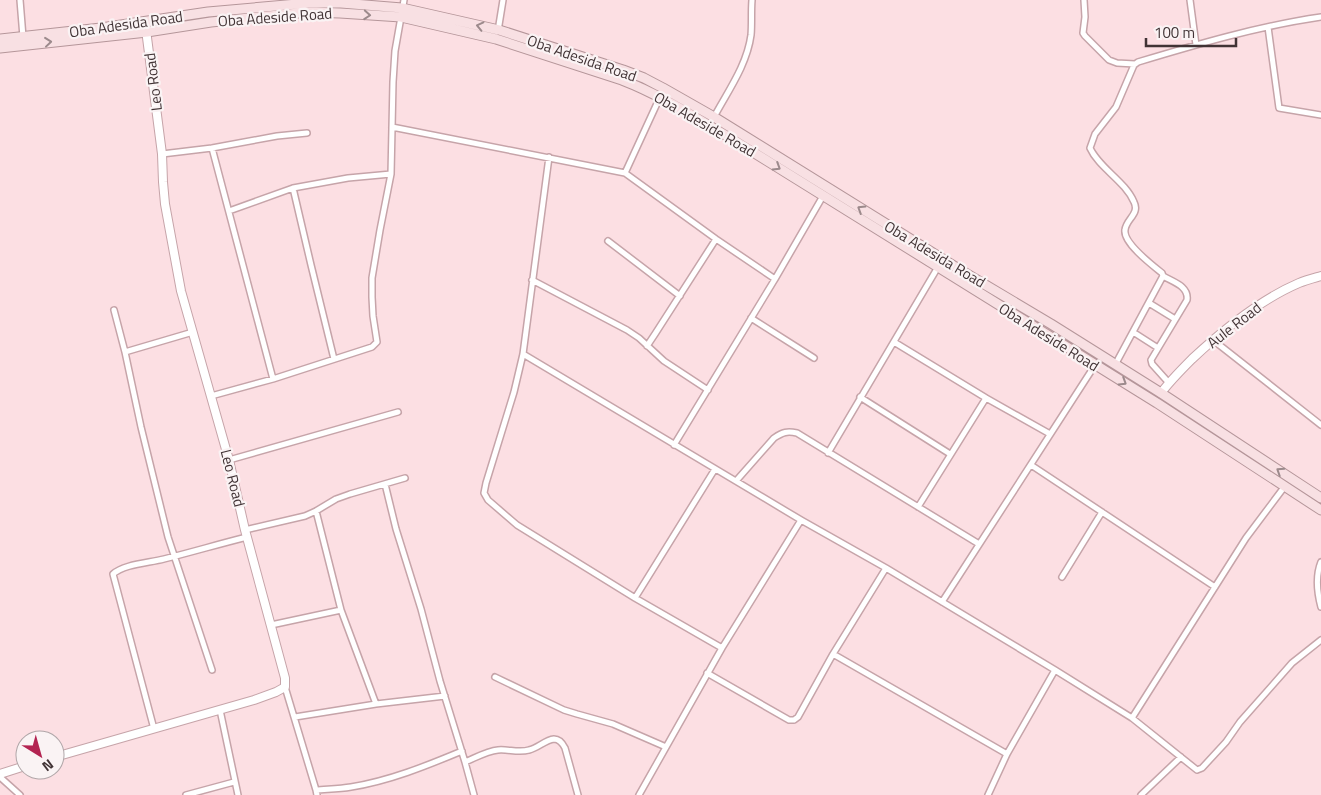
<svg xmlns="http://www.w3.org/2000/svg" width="1321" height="795" font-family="'Titillium Web',sans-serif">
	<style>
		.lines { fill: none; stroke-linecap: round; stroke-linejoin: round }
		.street-casing { stroke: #c6a4a9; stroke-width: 8 }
		.secondary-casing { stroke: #c6a4a9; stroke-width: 10 }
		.primary-casing { stroke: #b5969a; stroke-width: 11 }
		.street { stroke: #fff; stroke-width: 5 }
		.secondary { stroke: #fff; stroke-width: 8 }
		.primary { stroke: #f8e0e3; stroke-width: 9 }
		.oneway { stroke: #9c8a8c }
		.labels { text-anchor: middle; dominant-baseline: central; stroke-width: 4.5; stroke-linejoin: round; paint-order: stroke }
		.street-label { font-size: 15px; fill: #413335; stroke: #faf3f4 }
	</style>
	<rect width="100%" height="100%" fill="#fcdfe3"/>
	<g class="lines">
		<defs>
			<path id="street" d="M20,0L23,37
				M1084,0L1085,17L1083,33L1085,36L1109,60L1117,63L1135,64
				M1190,0L1196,45
				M1268,27L1279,108L1321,115
				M498,31L503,0
				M714,117C728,91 747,65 751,35C752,24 751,12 752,0
				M392,127L625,173L716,239L775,279
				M212,148L273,379
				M162,154L212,148L277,136L307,133
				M549,157L523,354L514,392L486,483L484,493L488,500L517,525L635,598L722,648
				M625,173L660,97
				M293,188L311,265L334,359
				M229,211L293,188L348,178L391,174
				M608,241L680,296
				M1163,276C1173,282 1189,286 1187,300L1151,360L1152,364L1169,383
				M532,280L627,330L639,338L664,361L708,390
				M1149,303L1175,319
				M114,310L125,352L141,427L168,537L212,670
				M751,318L814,358
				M1133,332L1158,348
				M1213,340L1321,425
				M894,342L986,398L1050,434
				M647,346L655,334L716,239
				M125,352L193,332
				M523,354L801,520L886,568L1055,670L1132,718L1197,770L1202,768L1226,742L1240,722L1292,663L1321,640
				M1115,365L1163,276L1162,273C1152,265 1123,243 1125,230C1126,219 1140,214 1134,202C1125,181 1099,168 1090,148L1095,134L1116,107L1134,65L1138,62C1198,44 1259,26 1321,17
				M211,396L273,379L372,347L377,342L373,316L372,297V278L380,230L391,174L393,82L395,51L404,0
				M860,397L950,454
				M674,445L775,279L823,196
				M828,453L938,267
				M229,460L398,412
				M1031,465L1215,587
				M736,481L774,438C783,432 787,431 797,433L979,544
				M385,484L396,529L421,609L440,681L465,762L474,795
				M918,507L986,398
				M316,511L341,610L376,704
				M245,530L305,516L316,511L336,499L350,494L405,478
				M1321,562C1315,577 1317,592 1321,607
				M1062,577L1102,512
				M635,598L715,469
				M942,602L1095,365
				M271,625L341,610
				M833,654L1007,754
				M707,673L789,720H794L798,717L833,654L886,568
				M495,677L564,710L577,714L613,724L666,747
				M285,687L316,790
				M220,710L238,795
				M295,717L376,704L445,696
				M1132,718L1246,538L1285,486
				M154,729L113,574C124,564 149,563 164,559C192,552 219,544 247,537
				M465,762C475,758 487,751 498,750C508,749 519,753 529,750C538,748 545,740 554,739C560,739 563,744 565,748L578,795
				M0,777L20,795
				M186,795L234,782
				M317,795L316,790C327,789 339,789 351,787C389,781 426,766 462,751
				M639,795L722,648L801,520
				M988,795L1007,754L1055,670
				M1141,795L1181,757"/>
			<path id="secondary" d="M1161,393C1170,381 1181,370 1192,359C1223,330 1259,300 1299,283C1306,280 1314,278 1321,276
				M55,757L254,700L276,692L285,687V678L245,530L229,460L181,291L165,204L163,182L162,154L145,22
				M0,774L25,766"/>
			<path id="primary" d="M0,39L101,28L208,12L308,3H341L402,8L499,30L623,70L644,78L663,88L714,117L962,271L1051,324L1161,393L1321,498
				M0,48L147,32L211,22L308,12L340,13L401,17L496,39L622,80C661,95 696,118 732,139L1157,403L1321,510"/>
		</defs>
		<use href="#street" class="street-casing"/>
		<use href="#secondary" class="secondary-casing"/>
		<use href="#primary" class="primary-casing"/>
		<use href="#street" class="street"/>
		<use href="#secondary" class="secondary"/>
		<use href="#primary" class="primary"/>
	</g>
	<defs><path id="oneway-chevron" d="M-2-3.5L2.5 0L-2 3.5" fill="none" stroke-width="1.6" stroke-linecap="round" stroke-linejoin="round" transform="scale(1.25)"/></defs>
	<g class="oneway">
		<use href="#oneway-chevron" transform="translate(367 15) rotate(4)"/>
		<use href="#oneway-chevron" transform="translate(480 26) rotate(-167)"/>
		<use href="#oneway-chevron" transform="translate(48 42) rotate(-6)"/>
		<use href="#oneway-chevron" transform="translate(777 167) rotate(32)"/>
		<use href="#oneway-chevron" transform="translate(861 209) rotate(-148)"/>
		<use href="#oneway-chevron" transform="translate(1123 382) rotate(32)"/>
		<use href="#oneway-chevron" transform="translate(1280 471) rotate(-147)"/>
	</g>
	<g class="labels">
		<g class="street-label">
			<text transform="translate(275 17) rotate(-4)">Oba Adeside Road</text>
			<text transform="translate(126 24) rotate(-8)">Oba Adesida Road</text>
			<text transform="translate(582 58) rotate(19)">Oba Adesida Road</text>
			<text transform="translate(153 82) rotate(-97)">Leo Road</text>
			<text transform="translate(705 124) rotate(30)">Oba Adeside Road</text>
			<text transform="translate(935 254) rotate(31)">Oba Adesida Road</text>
			<text transform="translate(1234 325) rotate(-38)">Aule Road</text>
			<text transform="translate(1049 337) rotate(32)">Oba Adeside Road</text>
			<text transform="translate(233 478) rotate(76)">Leo Road</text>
		</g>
	</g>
	<g transform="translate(40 755) rotate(143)"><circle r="24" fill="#faf3f4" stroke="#b0a6a8"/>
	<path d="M0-4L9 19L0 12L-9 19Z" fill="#b32351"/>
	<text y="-8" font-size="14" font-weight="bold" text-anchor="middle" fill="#413335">N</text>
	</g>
	<path d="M1146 38v8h90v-8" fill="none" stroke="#413335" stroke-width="2.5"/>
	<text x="1154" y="38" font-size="15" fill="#413335" stroke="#faf3f4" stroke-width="4" paint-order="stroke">100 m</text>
</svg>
